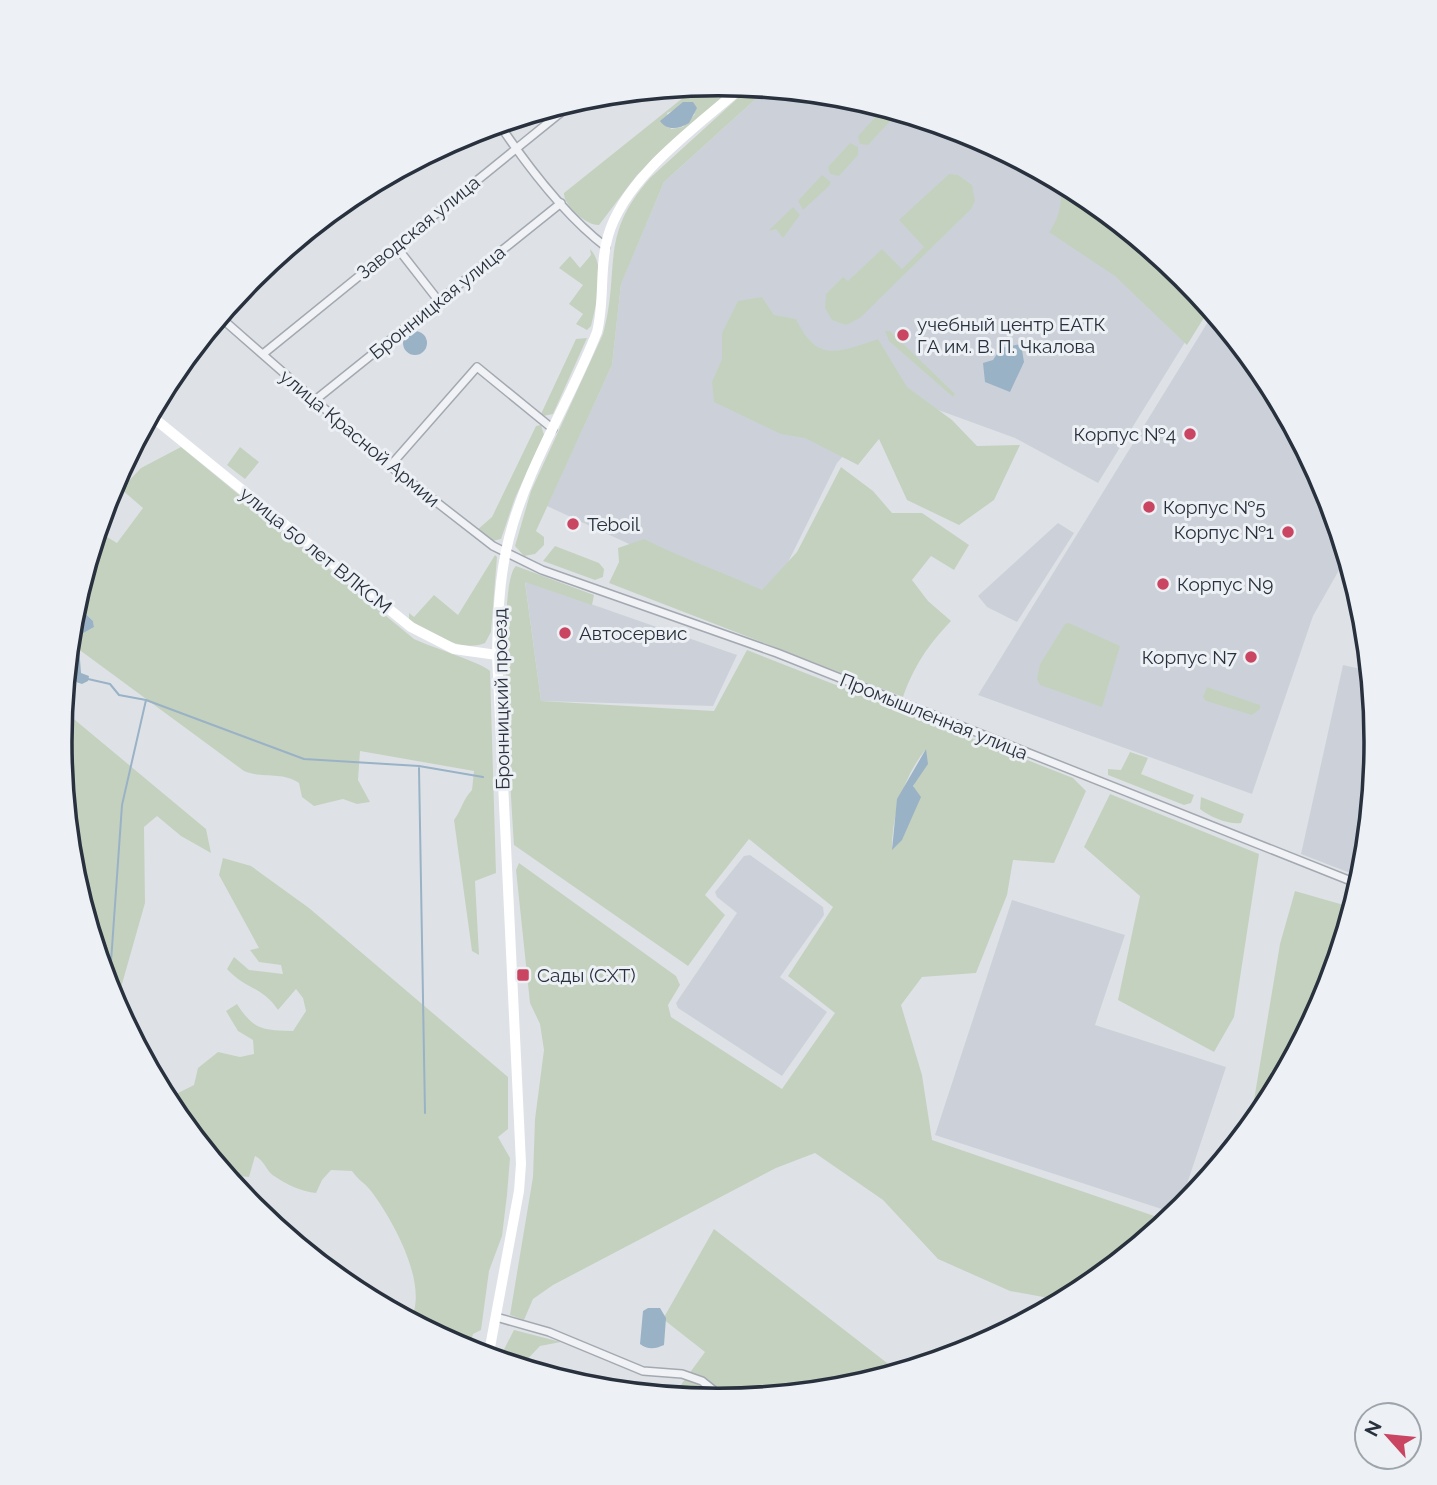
<svg xmlns="http://www.w3.org/2000/svg" width="1437" height="1485" font-family="Raleway,sans-serif">
	<style>
		.built { fill: #ccd1d9 }
		.green { fill: #c5d1bf; fill-rule: evenodd }
		.water { fill: #99b2c6 }
		.lines { fill: none; stroke-linecap: round; stroke-linejoin: round }
		.stream { stroke: #99b2c6; stroke-width: 2 }
		.street-casing { stroke: #a4a9b1; stroke-width: 10 }
		.street { stroke: #f0f2f5; stroke-width: 7 }
		.secondary { stroke: #fff; stroke-width: 10 }
		.poi-dot { fill: #ca4562; stroke: #edf1f5; stroke-width: 2.5 }
		.labels { text-anchor: middle; dominant-baseline: central; stroke-width: 6; stroke-linejoin: round; paint-order: stroke }
		.street-label { font-size: 19px; fill: #28313d; stroke: #edf1f5 }
		.poi-label { font-size: 19px; fill: #28313d; stroke: #edf1f5; text-anchor: start }
		.rim { fill: none; stroke: #28313d; stroke-width: 3.5 }
	</style>
	<rect width="100%" height="100%" fill="#dee2e7"/>
	<path class="built" d="M768,88L847,96L971,134L1085,195L1185,277L1208,305L1098,483L1015,438L897,395L837,463L764,611L709,581L547,506L612,365L621,283L664,182Z
		M1214,312L1267,377L1327,491L1347,556L1313,616L1252,794L978,695Z
		M1058,523L1074,533L1017,622L987,607L978,596Z
		M525,581L737,655L713,706L541,701Z
		M1343,665L1370,671L1377,743L1363,878L1301,854Z
		M750,855L823,907L824,915L780,977L827,1012L782,1076L678,1008L676,1003L737,913L717,897L715,892L744,856Z
		M1012,900L1125,935L1095,1025L1226,1067L1177,1214L935,1135Z"/>
	<path class="green" d="M719,84L735,85L637,175L599,225C587,226 563,205 564,193L699,85ZM677,109L695,114L683,127L671,129L667,113Z
		M750,87L768,88L664,182L621,284L612,365L536,531L544,537V545L535,554L524,556L515,546L531,491L603,334C621,268 598,237 650,178Z
		M888,110L892,119L868,145L860,144L858,136L881,111Z
		M850,143L858,147V155L839,176L830,174L828,167Z
		M949,174L958,175L972,185L975,201L971,209L860,318L846,325L832,320L825,308L826,294L843,277L848,281L882,249L902,269L924,247L899,220Z
		M822,175L831,182L829,186L803,210L798,201Z
		M1060,182C1114,210 1172,261 1210,308L1187,345L1115,276L1049,232C1060,217 1063,199 1060,182Z
		M793,207L800,215L783,238L776,229L768,231Z
		M590,249C607,266 596,305 591,326L587,330L576,324L583,314L569,304L583,285L559,268L570,256L580,268L591,255Z
		M762,297L774,315L796,319C818,364 838,352 878,339L907,387L952,420L977,446L1020,445L994,500L959,525L907,500L879,439L858,465L805,438L781,434L714,402L712,382L722,359V333L738,301Z
		M885,331H890L955,394L953,397L889,341Z
		M587,338L553,414L543,416L541,414L576,339Z
		M541,425L544,435L515,498L501,539L492,541L476,531L492,517L536,426Z
		M181,447L414,639C430,647 483,663 490,671L496,873L475,881L479,955L472,951L454,820C462,809 463,799 472,790L474,771L360,751L358,780L370,802L357,804L343,799L314,806L302,797L299,783C282,771 263,779 244,771L81,651L79,646L69,644L70,634L80,635L94,627L93,621L75,604L97,531L117,543L143,508L121,489L141,468Z
		M240,447L259,462L245,479L227,465Z
		M841,467L873,491L892,513H922L969,545L954,570L931,556L912,580L928,601L951,621C928,645 914,666 903,697L609,583L619,562L618,548L644,539C682,558 722,572 762,590L797,552Z
		M555,546L599,563L604,569L603,577L595,580L543,561Z
		M495,555L497,557L491,632L485,643C462,653 427,633 409,619V613L414,617L434,595L458,615Z
		M516,566L594,595L592,605L525,582L541,701L714,711L747,650L1073,778L1086,791L1054,863L1013,860L1007,895L976,973L922,977L901,1005L922,1075L932,1140L1169,1221L1084,1291L1065,1301L1010,1291L938,1259L883,1200L815,1153L776,1168L553,1285L533,1299L524,1320L510,1315L533,1177L535,1119L544,1050L540,1024L530,1003L516,870L519,863L676,976L680,985L668,1005L671,1017L782,1089L835,1013L788,976L833,907L749,839L705,895L725,915L688,966L514,845C512,807 495,583 516,566ZM926,749L892,849C892,814 904,776 926,749Z
		M1069,623L1120,646L1102,707L1040,685L1037,679L1040,664L1065,624Z
		M1207,687L1260,705V709L1252,715L1206,701L1203,697Z
		M63,710L206,829L211,853L181,836L157,816L144,827L145,903L120,991L109,992L73,873L60,743Z
		M1130,752L1148,758L1141,774L1194,795L1191,803L1184,805L1108,775V769L1121,770Z
		M1110,794L1259,854L1234,1017L1214,1052L1118,1000L1140,896L1084,847Z
		M1201,797L1244,814L1241,823C1229,825 1210,817 1200,809Z
		M223,858L251,866L309,908L508,1077V1129L498,1137L510,1158L507,1195L502,1236L489,1271L481,1330L473,1334L468,1352L410,1321C430,1286 393,1220 371,1191C365,1183 358,1180 352,1171L331,1170L322,1180L316,1193C302,1192 286,1184 274,1176C266,1171 265,1161 255,1156L249,1177L238,1176L237,1189L169,1107L174,1095L194,1085L198,1068L218,1052L240,1057L254,1054L253,1040L238,1031L226,1011L237,1004C254,1030 262,1030 293,1031L306,1011L303,998L296,989L278,1010C263,987 245,989 227,969L234,957L249,970L283,974L281,965L259,962L250,950L259,948L219,875Z
		M1295,891L1354,908L1327,995L1266,1109L1249,1130L1280,944Z
		M714,1229L900,1373C827,1395 748,1405 672,1397L705,1352L663,1319Z
		M514,1330L561,1342L540,1346L520,1367L498,1361Z"/>
	<path class="water" d="M683,102H693L697,108L689,123C679,129 667,131 660,121Z
		M403 343a12 12 0 1 1 24 0a12 12 0 1 1-24 0Z
		M1021,344L1024,362L1010,392L985,382L983,363L993,360L1001,348Z
		M75,604L93,621L94,627L80,635L70,634Z
		M69,644L79,646L81,673L89,676L88,681L82,684L73,681L71,675L77,674L76,668L69,667Z
		M926,749L928,764L913,786L921,797L902,840L892,850L897,799Z
		M648,1308H660L666,1318L664,1345C655,1349 648,1350 640,1344L643,1311Z"/>
	<g class="lines">
		<path class="stream" d="M88,679L110,684L119,695L146,700L304,759L419,766L483,777
			M419,768L425,1113
			M110,976L122,805L146,700"/>
		<defs>
			<path id="street" d="M499,124C528,167 564,215 606,247
				M395,245L438,300
				M220,317L390,466L493,546L542,570L777,653L1361,885
				M263,354L575,101
				M314,401L561,203
				M390,466L477,367L553,429
				M496,1317L549,1332L643,1371L682,1374L702,1381L727,1401"/>
		</defs>
		<use href="#street" class="street-casing"/>
		<use href="#street" class="street"/>
		<path class="secondary" d="M150,415L411,627L454,649L497,655
			M488,1358L519,1191L521,1164L497,655C498,616 499,577 509,538C527,467 570,401 597,332C605,301 599,267 608,236C625,176 698,126 743,86"/>
	</g>
	<g class="poi-dot">
		<circle cx="903" cy="335" r="7"/>
		<circle cx="1190" cy="434" r="7"/>
		<circle cx="1149" cy="507" r="7"/>
		<circle cx="573" cy="524" r="7"/>
		<circle cx="1288" cy="532" r="7"/>
		<circle cx="1163" cy="584" r="7"/>
		<circle cx="565" cy="633" r="7"/>
		<circle cx="1251" cy="657" r="7"/>
		<rect x="516" y="968" width="14" height="14" rx="3.5"/>
	</g>
	<g class="labels">
		<g class="street-label">
			<text transform="translate(418 227) rotate(-39)">Заводская улица</text>
			<text transform="translate(437 302) rotate(-39)">Бронницкая улица</text>
			<text transform="translate(360 438) rotate(40)">улица Красной Армии</text>
			<text transform="translate(316 550) rotate(39)">улица 50 лет ВЛКСМ</text>
			<text transform="translate(501 699) rotate(-91)">Бронницкий проезд</text>
			<text transform="translate(934 716) rotate(22)">Промышленная улица</text>
		</g>
		<g class="poi-label">
			<text x="917" y="324">учебный центр ЕАТК<tspan x="917" dy="22">ГА им. В. П. Чкалова</tspan></text>
			<text x="1176" y="434" text-anchor="end">Корпус №4</text>
			<text x="1163" y="507">Корпус №5</text>
			<text x="587" y="524">Teboil</text>
			<text x="1274" y="532" text-anchor="end">Корпус №1</text>
			<text x="1177" y="584">Корпус N9</text>
			<text x="579" y="633">Автосервис</text>
			<text x="1237" y="657" text-anchor="end">Корпус N7</text>
			<text x="537" y="975">Сады (СХТ)</text>
		</g>
	</g>
	<path d="M0 0H1437V1485H0ZM72 742a646 646 0 1 1 1292 0a646 646 0 1 1-1292 0Z" fill="#edf1f5" fill-rule="evenodd"/>
	<path class="rim" d="M72 742a646 646 0 1 1 1292 0a646 646 0 1 1-1292 0Z"/>
	<g transform="translate(1388 1436) rotate(297)"><circle r="33" fill="#edf1f5" stroke="#9ea4ab" stroke-width="2"/>
	<path d="M0-5L12 26L0 18L-12 26Z" fill="#ca4562"/>
	<text y="-10" font-size="19" font-weight="bold" text-anchor="middle" fill="#28313d">N</text>
	</g>
</svg>
